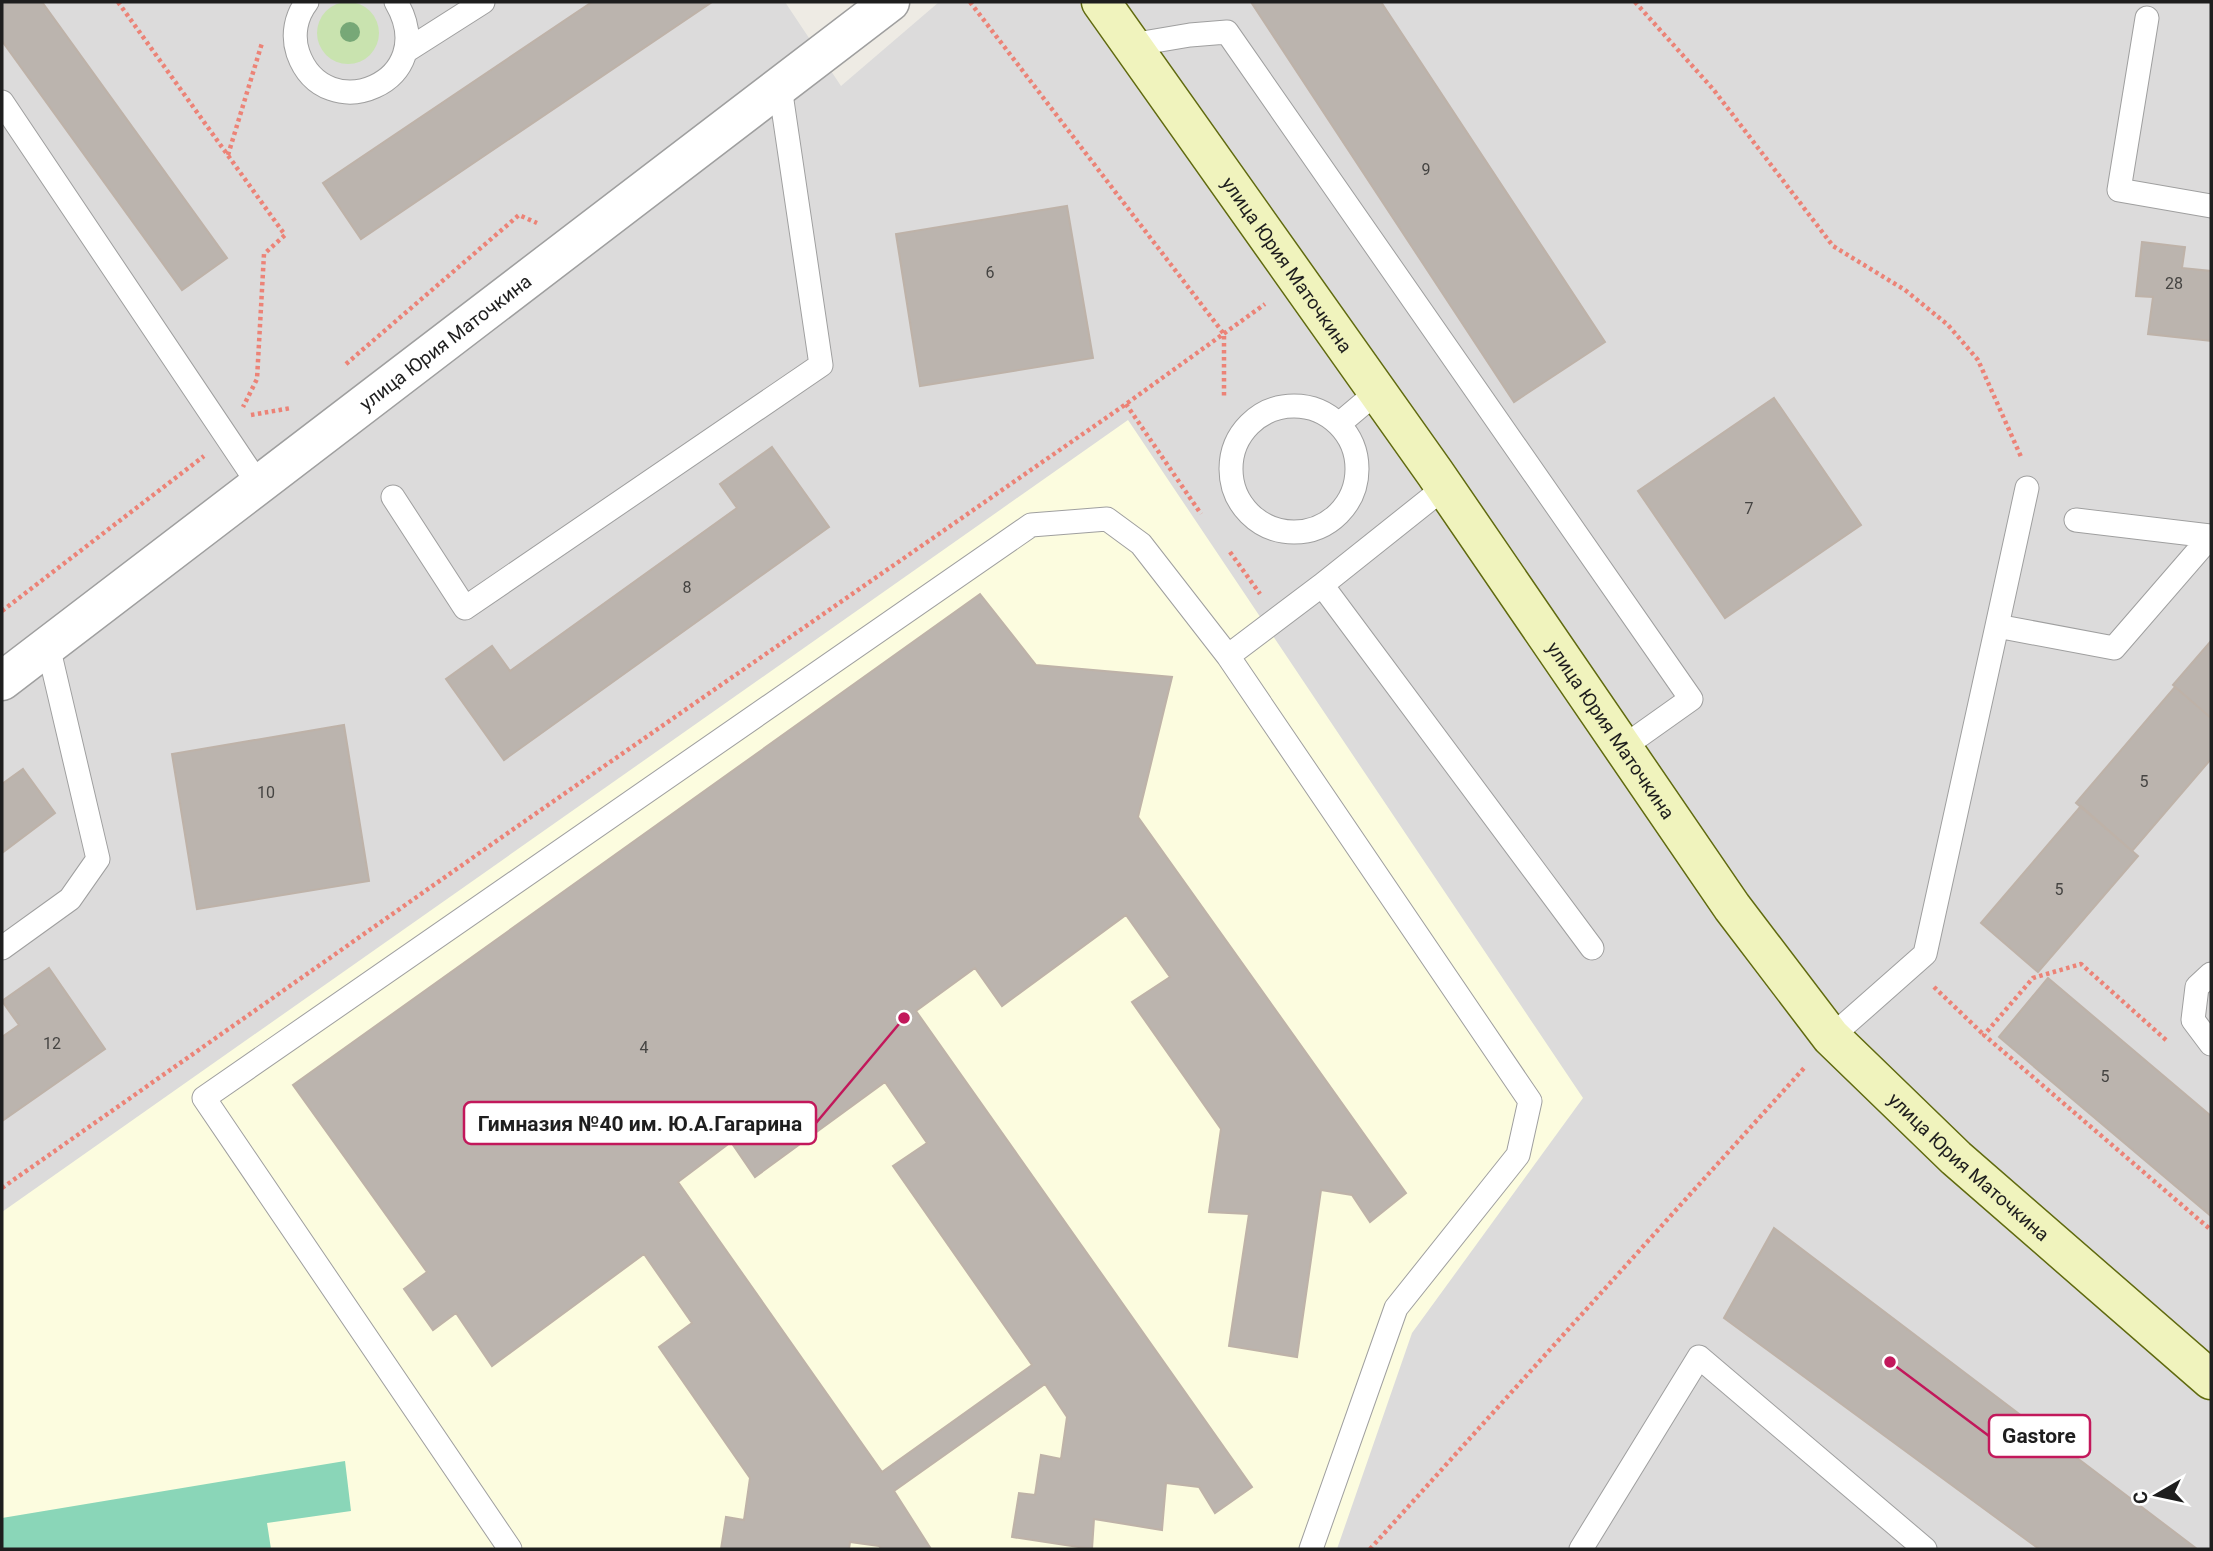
<svg xmlns="http://www.w3.org/2000/svg" width="2213" height="1551" font-family="Roboto,sans-serif">
	<style>
		.residential { fill: #dcdbdb }
		.education { fill: #fcfcdf }
		.grass { fill: #c9e3af }
		.pitch { fill: #8ad6b8 }
		.building { fill: #bbb4ae; stroke: #beb2a8; stroke-width: 2; fill-rule: evenodd }
		.lines { fill: none; stroke-linecap: round; stroke-linejoin: round }
		.lane-casing { stroke: #9f9f9f; stroke-width: 25 }
		.street-casing { stroke: #9f9f9f; stroke-width: 41 }
		.secondary-casing { stroke: #606a0f; stroke-width: 41 }
		.path { stroke: #ec8377; stroke-width: 4.5; stroke-dasharray: 3.5 3.5; stroke-linecap: butt }
		.lane { stroke: #fff; stroke-width: 23 }
		.street { stroke: #fff; stroke-width: 38 }
		.secondary { stroke: #f0f3bd; stroke-width: 38 }
		.tree { fill: #77a877 }
		.labels { text-anchor: middle; dominant-baseline: central; stroke-width: 7; stroke-linejoin: round; paint-order: stroke }
		.number-label { font-size: 16px; fill: #454442 }
		.street-label { font-size: 19px; fill: #1e1e1e; stroke: #fff }
		.leader { fill: none; stroke: #c2185b; stroke-width: 2.5 }
		.callout-dot { fill: #c2185b; stroke: #fff; stroke-width: 2.5 }
		.callout { fill: #fff; stroke: #c2185b; stroke-width: 2.5 }
		.callout-label { font-size: 21px; text-anchor: middle; font-weight: bold; fill: #1e1e1e }
	</style>
	<rect width="100%" height="100%" fill="#eeebe4"/>
	<path class="residential" d="M2,2H785L841,86L939,2H2211V1549H2Z"/>
	<path class="education" d="M1128,420L1583,1098L1412,1333L1337,1549H2V1212Z"/>
	<path class="grass" d="M317 33a31 31 0 1 1 62 0a31 31 0 1 1-62 0Z"/>
	<path class="pitch" d="M345,1461L351,1511L267,1523L271,1549H2V1518Z"/>
	<path class="building" d="M2,2H42L227,258L182,290L2,41Z
		M592,2H712L361,239L323,183Z
		M1251,2H1381L1605,342L1514,402Z
		M1067,206L1093,358L920,386L896,234Z
		M2142,242L2185,247L2182,268L2211,271V341L2148,334L2153,297L2136,296Z
		M1774,398L1861,525L1725,618L1638,491Z
		M772,447L829,527L504,760L446,679L492,646L510,671L737,508L720,484Z
		M980,594L1036,665L1172,677L1138,817L1406,1193L1370,1222L1352,1195L1321,1190L1297,1357L1229,1346L1249,1214L1209,1212L1221,1129L1132,1002L1170,977L1126,915L1002,1006L975,968L916,1011L1252,1487L1215,1513L1199,1487L1166,1483L1162,1530L1094,1519L1092,1549L1012,1537L1019,1493L1035,1495L1041,1455L1061,1459L1067,1417L1045,1384L894,1491L931,1549H882L879,1546L850,1542L849,1549H721L726,1517L744,1520L750,1478L659,1347L692,1323L644,1254L492,1366L456,1313L433,1330L404,1289L427,1272L293,1085ZM885,1082L927,1143L893,1166L1032,1365L882,1472L678,1182L731,1142L755,1177Z
		M2211,641V718L2173,685Z
		M2175,687L2211,718V759L2132,851L2076,803Z
		M344,725L369,881L197,909L172,754Z
		M23,769L55,813L2,853V784Z
		M2081,806L2138,856L2038,972L1981,923Z
		M49,968L105,1049L2,1121V1037L19,1025L2,1001Z
		M2048,978L2211,1116V1216L1999,1037Z
		M1774,1228L2197,1549H2039L1724,1318Z"/>
	<g class="lines">
		<defs>
			<path id="lane" d="M307,2C296,16 292,35 298,53C325,130 443,82 396,2
				M2147,18L2119,190L2211,206
				M1131,45L1190,35L1227,32L1691,699L1622,748
				M406,51L483,2
				M2,102L259,485
				M1231 469a63 63 0 1 1 126 0a63 63 0 1 1-126 0Z
				M1339,424L1377,392
				M1445,487L1322,585L1592,948
				M393,497L465,608L821,365L780,87
				M2076,520L2210,536
				M1997,626L2027,488
				M1228,656L1322,585
				M2,948L70,899L98,859L48,646
				M2211,974L2197,987L2193,1020L2211,1044
				M1831,1037L1925,954L1997,626L2114,648L2211,536
				M510,1549L204,1098L1031,525L1107,519L1141,544L1228,656L1530,1101L1518,1155L1396,1308L1311,1549
				M1581,1549L1699,1357L1925,1549"/>
			<g id="street">
				<path id="s1" d="M2,681L890,2"/>
			</g>
			<g id="secondary">
				<path id="s2" d="M1101,2L1435,473L1732,907L1831,1037L1956,1158L2211,1380"/>
			</g>
		</defs>
		<use href="#lane" class="lane-casing"/>
		<use href="#street" class="street-casing"/>
		<use href="#secondary" class="secondary-casing"/>
		<path class="path" d="M118,2L285,235L264,254L257,379L243,407
			M970,2L1224,334V397
			M1635,2L1713,89L1833,246L1905,290L1948,325L1978,360L2022,459
			M228,155L262,43
			M346,364L519,215L537,223
			M1126,404L1201,514
			M251,415L291,408
			M1230,552L1260,594
			M2,611L204,456
			M1934,987L1984,1035
			M2166,1040L2081,964L2033,978L1984,1035L2211,1230
			M2,1188L515,828L1126,404L1265,304
			M1370,1549L1805,1067"/>
		<use href="#lane" class="lane"/>
		<use href="#street" class="street"/>
		<use href="#secondary" class="secondary"/>
	</g>
	<circle class="tree" cx="350" cy="32" r="10"/>
	<g class="labels">
		<g class="number-label">
			<text x="1426" y="169">9</text>
			<text x="990" y="272">6</text>
			<text x="2174" y="283">28</text>
			<text x="1749" y="508">7</text>
			<text x="687" y="587">8</text>
			<text x="2144" y="781">5</text>
			<text x="266" y="792">10</text>
			<text x="2059" y="889">5</text>
			<text x="52" y="1043">12</text>
			<text x="644" y="1047">4</text>
			<text x="2105" y="1076">5</text>
		</g>
		<g class="street-label">
			<text stroke="none"><textPath href="#s2" startOffset="322">улица Юрия Маточкина</textPath></text>
			<text stroke="none"><textPath href="#s1" startOffset="558">улица Юрия Маточкина</textPath></text>
			<text stroke="none"><textPath href="#s2" startOffset="889">улица Юрия Маточкина</textPath></text>
			<text stroke="none"><textPath href="#s2" startOffset="1456">улица Юрия Маточкина</textPath></text>
		</g>
	</g>
	<path class="leader" d="M904 1018L816 1123M1890 1362L1989 1436"/>
	<g class="callout-dot">
		<circle cx="904" cy="1018" r="7"/>
		<circle cx="1890" cy="1362" r="7"/>
	</g>
	<g class="callout">
		<rect x="464" y="1102" width="352" height="42" rx="7"/>
		<rect x="1989" y="1415" width="101" height="42" rx="7"/>
	</g>
	<g class="callout-label">
		<text x="640" y="1131">Гимназия №40 им. Ю.А.Гагарина</text>
		<text x="2039" y="1443">Gastore</text>
	</g>
	<rect width="2213" height="1551" fill="none" stroke="#1e1e1e" stroke-width="7"/>
	<g transform="translate(2157 1495) rotate(261)" stroke="#ffffff" stroke-width="5" paint-order="stroke">
	<path d="M0-5L12 26L0 18L-12 26Z" fill="#1e1e1e"/>
	<text y="-10" font-size="19" font-weight="bold" text-anchor="middle" fill="#1e1e1e">С</text>
	</g>
</svg>
